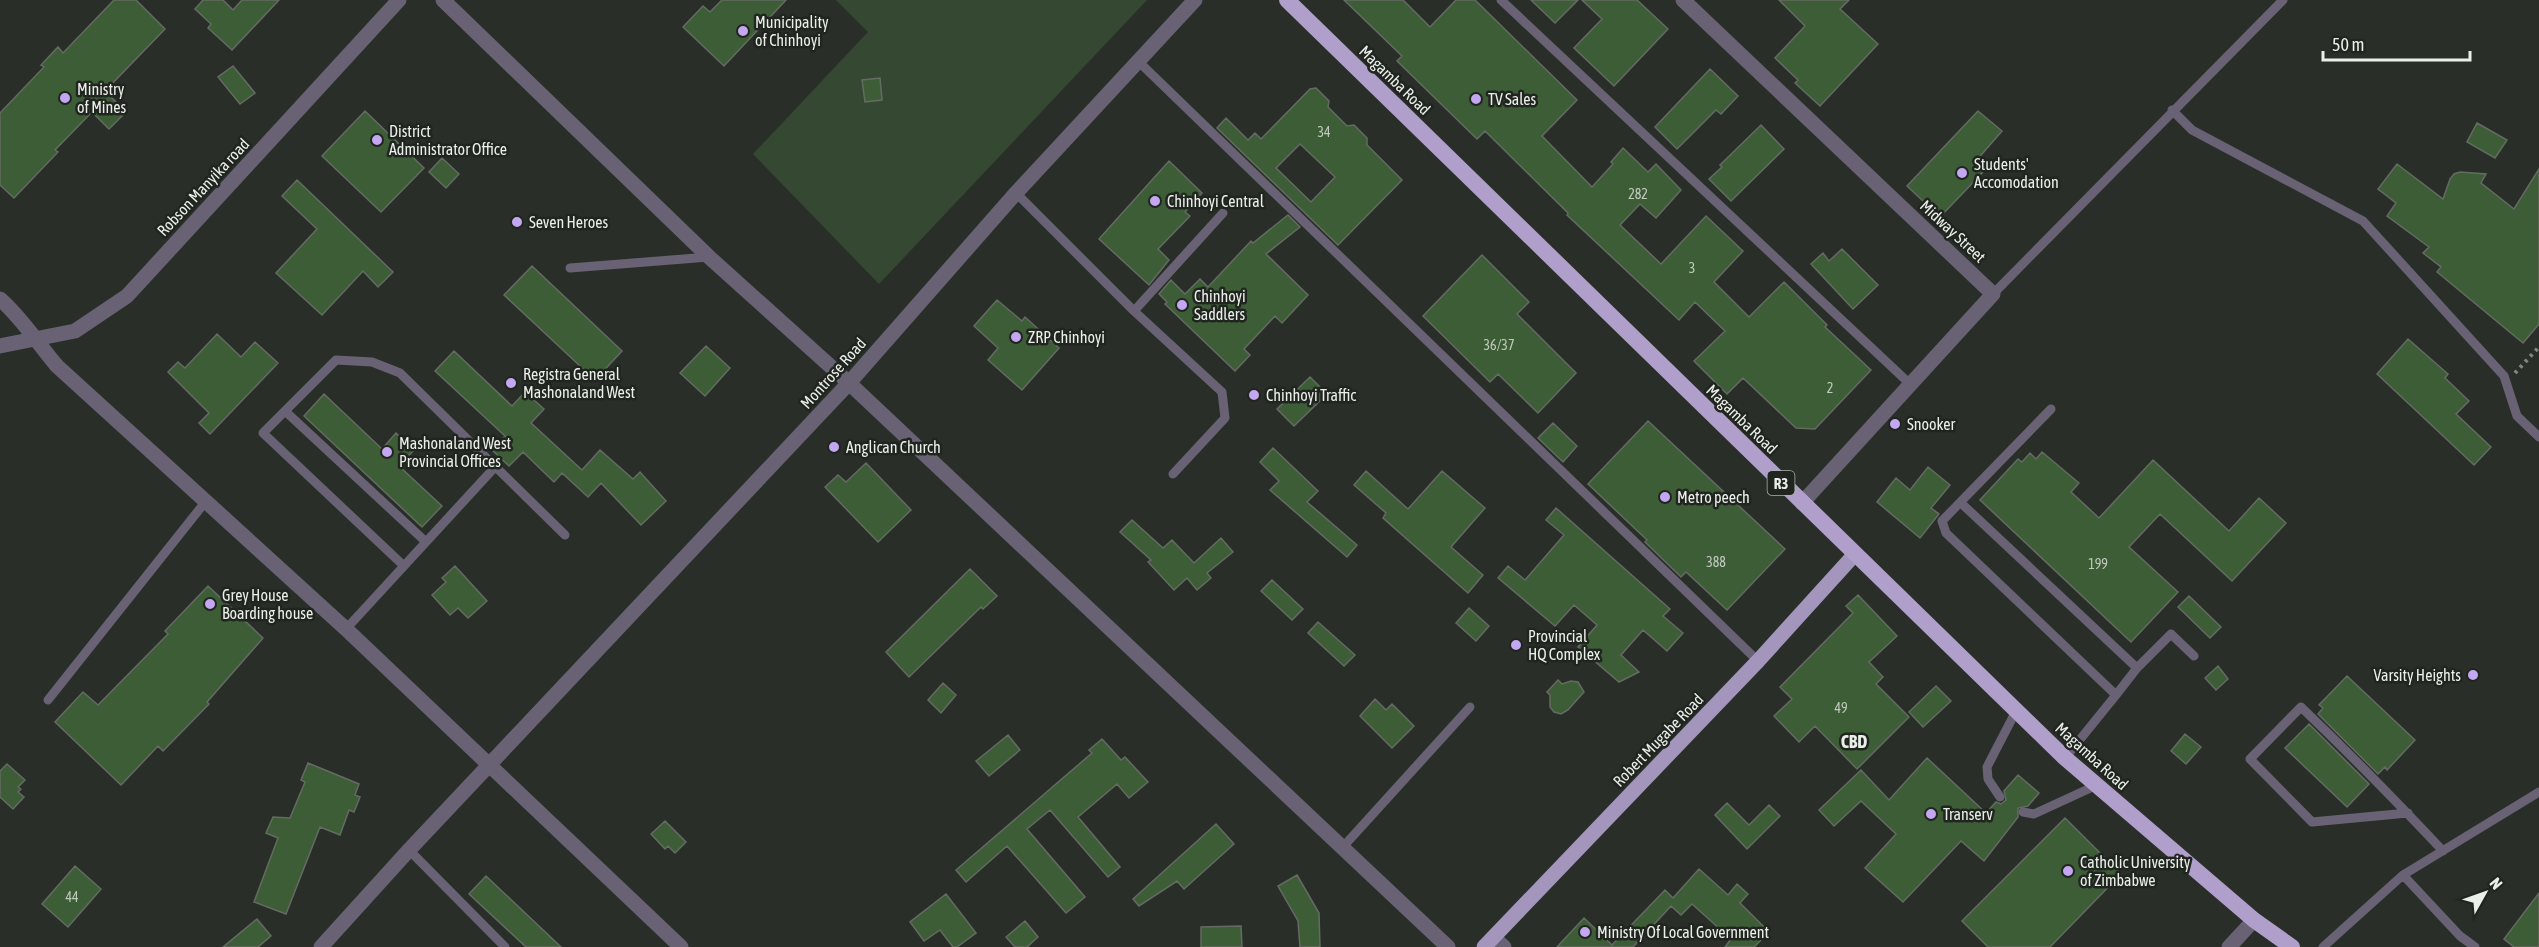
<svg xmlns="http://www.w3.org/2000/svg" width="2539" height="947" font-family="'Asap Condensed',sans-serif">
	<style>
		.green { fill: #354932 }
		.building { fill: #3d5d37; stroke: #646b63; stroke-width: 1.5; fill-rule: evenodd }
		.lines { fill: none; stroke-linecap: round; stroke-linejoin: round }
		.path { stroke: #818680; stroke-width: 4; stroke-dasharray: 3 4.5; stroke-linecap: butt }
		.service { stroke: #696275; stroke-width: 9 }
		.minor { stroke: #696275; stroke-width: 15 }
		.tertiary { stroke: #696275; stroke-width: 15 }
		.primary { stroke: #a495bd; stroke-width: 15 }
		.trunk { stroke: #b09fcb; stroke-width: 16 }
		.poi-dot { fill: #c4a7f1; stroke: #20251f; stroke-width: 2 }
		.labels { text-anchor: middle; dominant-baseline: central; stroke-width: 5; stroke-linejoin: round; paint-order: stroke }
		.number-label { font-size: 14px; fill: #c0cabd }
		.shield { fill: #20251f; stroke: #aeb2ad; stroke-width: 1.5 }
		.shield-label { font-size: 15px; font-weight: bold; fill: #ebefea }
		.poi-label { font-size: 16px; fill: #ebefea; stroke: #20251f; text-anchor: start }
		.street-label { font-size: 16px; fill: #ebefea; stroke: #20251f }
		.neighbourhood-label { font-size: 18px; font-weight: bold; fill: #ebefea; stroke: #20251f }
	</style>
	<rect width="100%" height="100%" fill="#292f28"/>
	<path class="green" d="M836,0H1147L879,284L753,154L868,32Z"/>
	<path class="building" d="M114,0H136L165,29L105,91L126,112L109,129L92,112L55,150L58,152L14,198L0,185V113L44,67L41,65L58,47L63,53Z
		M203,0H223L233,10L242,0H279L232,50L208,28L211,24L195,9Z
		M722,0H786L724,66L683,27L703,6L710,12Z
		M1344,0H1403L1430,27L1456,0H1475L1577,100L1542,136L1592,187L1613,164L1611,162L1623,148L1648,172L1656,164L1681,190L1656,218L1640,204L1620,225L1661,264L1706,216L1743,251L1714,282L1749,317L1784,282L1827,325L1825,327L1871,370L1815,429L1796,428L1743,378L1727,394L1694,361L1725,331L1695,302L1679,320L1567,215L1568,213L1485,131L1477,139L1397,61L1402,56Z
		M1531,0H1578L1555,23Z
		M1582,0H1637L1668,29L1614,86L1574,48L1602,19Z
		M1779,0H1849L1840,9L1878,44L1820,106L1795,83L1798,80L1775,58L1805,26Z
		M233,66L255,93L240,104L218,77Z
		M1710,69L1738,96L1721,114L1716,110L1677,149L1655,127Z
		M880,78L882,100L865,102L862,80Z
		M1316,88L1329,101L1328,107L1347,126L1354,125L1367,138V145L1402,180L1338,245L1217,128L1226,118L1248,140L1255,133L1261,139L1310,89ZM1300,144L1335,177L1311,202L1276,168Z
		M365,111L424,168L381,212L322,156Z
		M1978,111L2002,131L1975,162L1984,171L1940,217L1907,186Z
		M2477,123L2507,140L2495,158L2467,142Z
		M1761,125L1784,149L1731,201L1709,179L1722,167L1720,165Z
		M442,158L459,174L446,188L429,172Z
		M1169,161L1202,193L1185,212L1190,216L1158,249L1169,260L1149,285L1099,239Z
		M2397,164L2443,199L2450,179L2454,174L2460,172L2486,174L2481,183L2514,209L2539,169V324L2523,343L2437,272L2441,267L2423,253L2429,247L2387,216L2396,203L2378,189Z
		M297,180L393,272L378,287L363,271L322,315L276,273L317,229L282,196Z
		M1288,215L1300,227L1266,254L1308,295L1282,323L1275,316L1244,349L1250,355L1235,371L1165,304L1167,302L1159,294L1171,280L1185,294L1200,279L1208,287L1251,241L1253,243Z
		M1842,249L1878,285L1853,309L1811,264L1823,253L1829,261Z
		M1482,255L1529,302L1517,314L1576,373L1538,413L1498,374L1490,382L1423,316Z
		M532,266L622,351L595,380L504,295Z
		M997,300L1022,321L1025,317L1059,348L1022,390L988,360L998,348L974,326Z
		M217,334L241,357L255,342L278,363L210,434L199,423L209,413L168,372L178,362L185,368Z
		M2408,339L2448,374L2445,378L2469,401L2456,414L2491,447L2474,465L2377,374Z
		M706,346L730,368L705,396L680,373Z
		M454,351L512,406L525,392L544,409L531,423L582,470L600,450L633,479L640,472L666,501L641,525L601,483L588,497L562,473L554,482L523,452L509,466L492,450L505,436L435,371Z
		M1310,377L1327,394L1294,426L1277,409Z
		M324,394L382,449L396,433L414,450L399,466L442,506L422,527L304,416Z
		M1648,421L1785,549L1727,610L1686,572L1681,577L1645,542L1647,540L1588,484Z
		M1553,423L1577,446L1563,462L1538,438Z
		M1273,448L1318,491L1307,502L1357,545L1347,557L1270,490L1279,481L1260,462Z
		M2042,452L2079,483L2071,492L2099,518L2153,460L2229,531L2259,498L2286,523L2232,581L2160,514L2129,547L2178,592L2131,642L1980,500L2018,459L2022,462L2030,453L2036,459Z
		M866,463L911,510L878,542L825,487L838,475L846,482Z
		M1928,467L1950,485L1931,508L1939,514L1920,538L1877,502L1896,478L1910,490Z
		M1366,471L1408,509L1442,471L1485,508L1451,547L1483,575L1468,593L1383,518L1386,513L1354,485Z
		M1556,508L1670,609L1663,616L1683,633L1667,651L1643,630L1621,655L1639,672L1619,682L1578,647L1597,625L1574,605L1555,626L1498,578L1508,566L1525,580L1564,535L1546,520Z
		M1132,520L1163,548L1172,540L1194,563L1221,538L1233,552L1207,573L1211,578L1197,590L1187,578L1174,590L1148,562L1151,560L1120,532Z
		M455,566L487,601L468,618L458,608L450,615L432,595L446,582L442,578Z
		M970,569L997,596L983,609L981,607L909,677L886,652Z
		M1272,580L1303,609L1292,620L1261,591Z
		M208,586L263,638L207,702L209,704L163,751L158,746L121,785L55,722L83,692L98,705L168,634L165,631Z
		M1858,595L1897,636L1869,662L1883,677L1876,684L1909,717L1857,769L1815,726L1799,742L1774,716L1792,699L1780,687L1853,613L1846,606Z
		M2189,596L2221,627L2210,638L2178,607Z
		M1469,608L1489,626L1476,641L1456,623Z
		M1318,622L1355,655L1344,666L1308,633Z
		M2218,666L2228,679L2216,690L2205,678Z
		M2347,676L2415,740L2387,770L2385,767L2378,774L2318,714L2323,708L2319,705Z
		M1558,680L1562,684L1571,681L1578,682L1584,692L1568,710L1561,714L1554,712L1550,707V695L1547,692Z
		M943,683L956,695L941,713L928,700Z
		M1936,686L1951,701L1923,727L1909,712Z
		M1375,699L1386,710L1392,704L1414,726L1392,748L1360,716Z
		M2309,724L2369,784L2347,807L2285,748Z
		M2185,734L2201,747L2186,764L2171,751Z
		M1008,735L1020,750L989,776L976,761Z
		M1102,739L1121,760L1125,757L1148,782L1129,798L1117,784L1078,817L1120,867L1108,877L1050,810L1027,829L1085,897L1066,913L1007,846L966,882L956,870L1092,753L1089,750Z
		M1927,758L1986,813L1996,802L2001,804L2006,800L2004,791L2018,775L2039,793L2028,806L2018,808V817L1984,861L1961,841L1903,902L1865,868L1896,834L1861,801L1834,826L1819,810L1861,770L1889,800Z
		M308,763L359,784L355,795L360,797L354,812L349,810L340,835L320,827L286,914L254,902L278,838L266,833L273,817L290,818L305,782L301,780Z
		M7,764L25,780L18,787L21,789L18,792L24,797L13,809L0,797V771Z
		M1727,803L1749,825L1769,805L1780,816L1747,849L1715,815Z
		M2065,818L2121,874L2050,947H1988L1962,921Z
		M665,821L686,842L675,853L668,846L665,849L651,834Z
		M1216,824L1234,844L1184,889L1177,881L1139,906L1133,899Z
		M75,866L101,889L68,927L42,904Z
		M1699,869L1728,895L1737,884L1748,894L1740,903L1769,932L1754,947H1725L1731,939L1692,904L1681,915L1671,906L1633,947H1557L1584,918L1612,945L1665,890L1673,898Z
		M1297,875L1319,913L1320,947H1300L1298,921L1278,886Z
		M486,876L561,947H526L469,894Z
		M2539,893V947H2514L2504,939Z
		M946,894L976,933L957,947H953L940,930L924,941L910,922Z
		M257,919L271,936L258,947H223Z
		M1025,921L1038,937L1027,947H1015L1006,937Z
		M1241,926L1242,947H1201V927Z"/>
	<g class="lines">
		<path class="path" d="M2515,373L2539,347"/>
		<path class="service" d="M1501,0L1910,384
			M1139,62L1758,661
			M2172,110L2192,130L2363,221L2504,376L2517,416L2539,437
			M1016,193L1134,311L1222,392L1225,418L1173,474
			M570,268L709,257
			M1993,294L2283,0
			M1134,311L1223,213
			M2051,409L1942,521L1946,533L2116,695L2065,758
			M285,411L426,542
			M1961,503L2137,668
			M404,566L263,433L336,360L372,362L400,373L565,535
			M346,629L495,467
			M2116,695L2137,668L2171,634L2194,656
			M48,700L206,501
			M2000,797L1988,779L1987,767L2016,711
			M2023,812L2034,814L2097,785
			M2408,813L2312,822L2250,759L2301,707C2350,754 2397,802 2443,851
			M1342,848L1470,707
			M409,850L505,947
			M2403,875L2460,936L2475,947
			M2323,947L2403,875L2539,792"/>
		<path class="minor" d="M443,0L709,257L849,383L1448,947
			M1683,0L1993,294L1802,503
			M0,299C22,318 38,344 57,366L346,629L681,947
			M1494,938L1504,947
			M321,947L409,850L849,383L1016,193L1195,0
			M2229,947L2254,920"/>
		<path class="tertiary" d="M0,346L75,331L127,296L399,0"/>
		<path class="primary" d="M1484,947L1758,661L1855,554"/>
		<path class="trunk" d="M1287,0L2065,758L2254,920L2292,947"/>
	</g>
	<g class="poi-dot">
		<circle cx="743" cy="31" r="6"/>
		<circle cx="65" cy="98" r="6"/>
		<circle cx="1476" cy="99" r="6"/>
		<circle cx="377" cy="140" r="6"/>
		<circle cx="1962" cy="173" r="6"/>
		<circle cx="1155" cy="201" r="6"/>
		<circle cx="517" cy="222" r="6"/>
		<circle cx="1182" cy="305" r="6"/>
		<circle cx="1016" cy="337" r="6"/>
		<circle cx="511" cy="383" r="6"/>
		<circle cx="1254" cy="395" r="6"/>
		<circle cx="1895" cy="424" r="6"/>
		<circle cx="834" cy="447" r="6"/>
		<circle cx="387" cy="452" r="6"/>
		<circle cx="1665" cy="497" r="6"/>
		<circle cx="210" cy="604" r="6"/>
		<circle cx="1516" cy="645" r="6"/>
		<circle cx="2473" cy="675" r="6"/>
		<circle cx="1931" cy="814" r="6"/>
		<circle cx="2068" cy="871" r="6"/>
		<circle cx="1585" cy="932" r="6"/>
	</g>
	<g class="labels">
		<g class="number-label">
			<text x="1324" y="132">34</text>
			<text x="1638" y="194">282</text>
			<text x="1692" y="268">3</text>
			<text x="1499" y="345">36/37</text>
			<text x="1830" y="388">2</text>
			<text x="1716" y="562">388</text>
			<text x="2098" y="564">199</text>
			<text x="1841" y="708">49</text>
			<text x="72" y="897">44</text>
		</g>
		<rect class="shield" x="1767.5" y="471" width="27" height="24" rx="4.5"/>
		<g class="shield-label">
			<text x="1781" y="483">R3</text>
		</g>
		<g class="poi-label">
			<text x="755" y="22">Municipality<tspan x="755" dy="18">of Chinhoyi</tspan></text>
			<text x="77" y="89">Ministry<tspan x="77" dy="18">of Mines</tspan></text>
			<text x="1488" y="99">TV Sales</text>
			<text x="389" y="131">District<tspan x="389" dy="18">Administrator Office</tspan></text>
			<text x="1974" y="164">Students'<tspan x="1974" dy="18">Accomodation</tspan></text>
			<text x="1167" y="201">Chinhoyi Central</text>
			<text x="529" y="222">Seven Heroes</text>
			<text x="1194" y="296">Chinhoyi<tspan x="1194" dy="18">Saddlers</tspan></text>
			<text x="1028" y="337">ZRP Chinhoyi</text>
			<text x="523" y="374">Registra General<tspan x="523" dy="18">Mashonaland West</tspan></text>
			<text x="1266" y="395">Chinhoyi Traffic</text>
			<text x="1907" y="424">Snooker</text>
			<text x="399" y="443">Mashonaland West<tspan x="399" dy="18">Provincial Offices</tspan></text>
			<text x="846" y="447">Anglican Church</text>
			<text x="1677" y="497">Metro peech</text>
			<text x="222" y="595">Grey House<tspan x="222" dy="18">Boarding house</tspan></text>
			<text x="1528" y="636">Provincial<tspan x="1528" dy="18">HQ Complex</tspan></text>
			<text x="2461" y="675" text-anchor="end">Varsity Heights</text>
			<text x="1943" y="814">Transerv</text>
			<text x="2080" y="862">Catholic University<tspan x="2080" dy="18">of Zimbabwe</tspan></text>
			<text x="1597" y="932">Ministry Of Local Government</text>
		</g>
		<g class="street-label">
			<text transform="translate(1395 80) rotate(44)">Magamba Road</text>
			<text transform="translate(203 187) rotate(-47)">Robson Manyika road</text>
			<text transform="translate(1953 231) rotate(43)">Midway Street</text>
			<text transform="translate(833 373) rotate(-48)">Montrose Road</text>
			<text transform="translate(1742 419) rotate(44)">Magamba Road</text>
			<text transform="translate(1658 740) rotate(-46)">Robert Mugabe Road</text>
			<text transform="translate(2092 756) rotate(42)">Magamba Road</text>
		</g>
		<g class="neighbourhood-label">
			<text x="1854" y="741">CBD</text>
		</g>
	</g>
	<g transform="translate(2485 893) rotate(50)" stroke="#20251f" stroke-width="4.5" paint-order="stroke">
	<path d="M0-4.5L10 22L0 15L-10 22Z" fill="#ebefea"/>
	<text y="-9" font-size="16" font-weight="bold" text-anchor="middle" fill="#ebefea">N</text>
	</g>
	<path d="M2323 51v9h147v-9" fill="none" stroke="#ebefea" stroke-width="3"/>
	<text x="2332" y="51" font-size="18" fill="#ebefea" stroke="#20251f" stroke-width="4.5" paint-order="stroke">50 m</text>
</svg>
